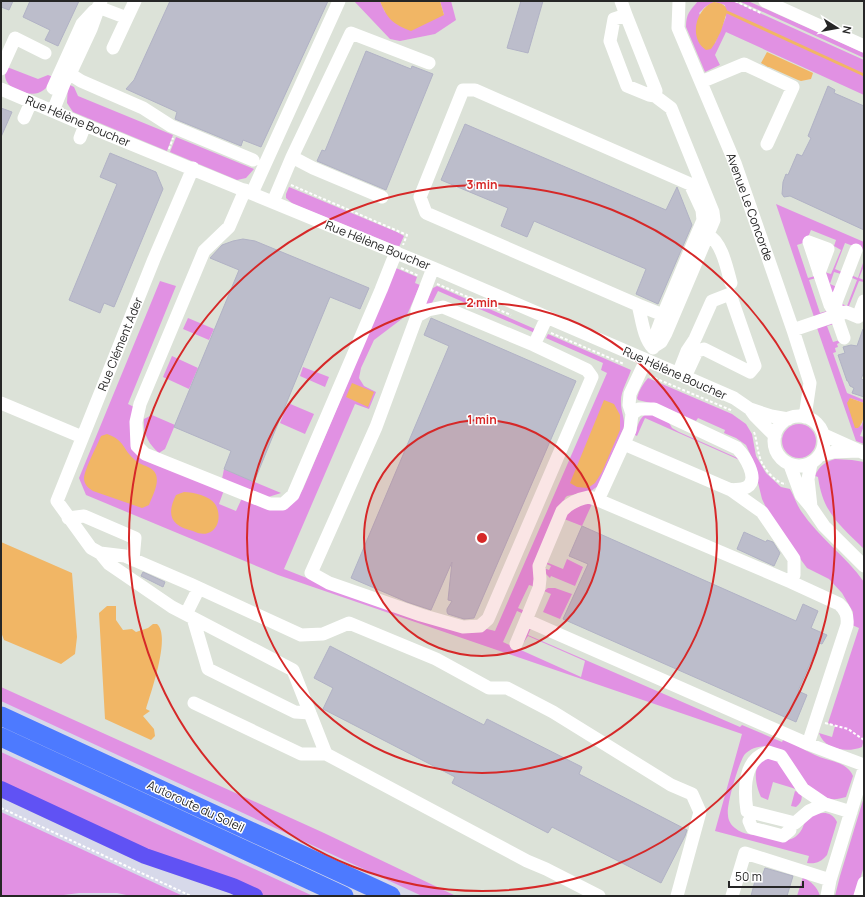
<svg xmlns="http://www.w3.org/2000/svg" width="865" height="897" font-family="Manrope,sans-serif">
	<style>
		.industrial { fill: #dce2d8 }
		.green { fill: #e191e3; fill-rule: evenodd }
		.water { fill: #f1b665 }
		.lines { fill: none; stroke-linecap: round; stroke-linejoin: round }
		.stream { stroke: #f1b665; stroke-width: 3 }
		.building { fill: #bcbdcb; stroke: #b1b2c5 }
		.path { stroke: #fff; stroke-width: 2; stroke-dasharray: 3 2; stroke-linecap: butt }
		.minor { stroke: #fff; stroke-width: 13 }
		.major { stroke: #6052f4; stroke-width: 16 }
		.highway { stroke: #4d7aff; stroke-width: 19 }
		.ring { fill: none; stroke: #d62828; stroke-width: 2 }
		.labels { text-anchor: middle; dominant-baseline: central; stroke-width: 3; stroke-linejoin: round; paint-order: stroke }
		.street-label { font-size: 12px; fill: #262626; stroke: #fff }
		.centre { fill: #d62828; stroke: #fff; stroke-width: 2 }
		.ring-label { font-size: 12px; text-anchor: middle; font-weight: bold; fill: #d62828; stroke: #fff; stroke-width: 3; stroke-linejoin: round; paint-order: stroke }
	</style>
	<rect width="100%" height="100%" fill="#d7d9ea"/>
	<path class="industrial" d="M1,1H864V896H447L1,692Z"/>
	<path class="green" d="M354,1H380L385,12L444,15L440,1H451L456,20L435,34L400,41L390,39Z
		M698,1H733L864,60V95L726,32L715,55L720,65L705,72L686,27C686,13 690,11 698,1ZM714,2L725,5L726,17L715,43L699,13L705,7Z
		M741,1H748L864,53V58L741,2Z
		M7,67L38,79L48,75L53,77C50,84 46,90 38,93C30,96 11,90 7,82C4,77 5,72 7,67Z
		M68,84L74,87L78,96L173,135L167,151L73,112L67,103Z
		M176,137L254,169L246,178L237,180L170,152Z
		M289,187L397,232L404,236L399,247L293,204L286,198V194Z
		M776,204L864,242V250L845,243L835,269L842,272L841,274L834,272L830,284L837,287L833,297L824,272L831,274L841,250L834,246L836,240L811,230L806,242L797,245L808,278L815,276L816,278L809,280L820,313L827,311L828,312L814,317Z
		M864,260V266L859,278L864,280V282L859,281L849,306L855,311L840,305V303L847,306L857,280L850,277L851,275L858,278Z
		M396,268L417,277L415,283L420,285L407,315L374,340L361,368L359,378L364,386L376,392L369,409L355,404L284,569L345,593L495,631L607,373L601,370L603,363L546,338L548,334L631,370C628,380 620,392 621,403C621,412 625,418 624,427L598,486L591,491L567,496L565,498L536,565V587L529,585L518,608L525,611L524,614L517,611L503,642L581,677L585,661L528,636L524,642L523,641L527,630L531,628L528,635L740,727L742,725L782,742L784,738C794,744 804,750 815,755C827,761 847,761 853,776L846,797C841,798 836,800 831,799C809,795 785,762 771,746C761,746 752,747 745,754C739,761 726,806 728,815C728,820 731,825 735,828C744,836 754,834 764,836C779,839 792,846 802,829C804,825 805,820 809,816C819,813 831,809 837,822L827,855C821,862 816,864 807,863L809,856L715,831L742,734L278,575L86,495L79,478L160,281L176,286L128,404L136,408L132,443L224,490L219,504L236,511L242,498L297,499L303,489Z
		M437,286L535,329V333L438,291L432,303L427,306L425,305L433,288Z
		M188,318L214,329L209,340L183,329Z
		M834,322V324L827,326L833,342L840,340L841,342L837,344L838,347L835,348L836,352L833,353L847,393L864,400V403L850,398L861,427L864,418V426L860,436L864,437V444L856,441L817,328Z
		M172,356L198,368L189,389L163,377Z
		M303,367L329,377L325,387L300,376Z
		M648,378L732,414L746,424L752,434L756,456L766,473L781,487L790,489C794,496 797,505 801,511C819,538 846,556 864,582V739L862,747C848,753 824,750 819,733L832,737L835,726L828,723L859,628L852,625L853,612L842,593L829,579L807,568L773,522L762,499L752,458L746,445L736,438L724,433L725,430L698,418L696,421L659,405L638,400L637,398C639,390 643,384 648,378Z
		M288,403L314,414L305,434L280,423Z
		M648,413L668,421L672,428L679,432L742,460L744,462L645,418L637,436L635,435C638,426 638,418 648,413Z
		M152,415L175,425L165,449L159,453C148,443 143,434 144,419Z
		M782 441a17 17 0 1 1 34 0a17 17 0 1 1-34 0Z
		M835,459L852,460L864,462V549C839,524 823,513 818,477L815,476C819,466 825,462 835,459Z
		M224,469L281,493L262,499L222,479Z
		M586,502L592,504L582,526L564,519L546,562L563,569L567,559L583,567L575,586L551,576L550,578L544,572V568L549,570L551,566L544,563L564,514Z
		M548,588H555L572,594L560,619L543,612L551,594L544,591Z
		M1,687L324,833L456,896H422L1,701Z
		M1,752L313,896H262L148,852L1,785Z
		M771,758L779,761L796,789L773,782L768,800L761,797C755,784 750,760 771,758Z
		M795,791L801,793C803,799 801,803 796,807L791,806Z
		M864,797V866L855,896H835L840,876Z
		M1,812L183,896H131L117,893H79L56,896H1Z
		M803,877C811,882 817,886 820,896H797Z"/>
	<path class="water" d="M380,1H440L444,15L411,31C393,24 387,19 380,1Z
		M714,2C721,3 727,5 727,12L721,31L715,43L711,49L706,50C688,38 696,8 714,2Z
		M767,52L811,72L813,73L811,79L801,81L798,80L769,67H768L761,63Z
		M352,383L374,392L368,407L346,397Z
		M850,398L864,403C864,411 865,422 858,428H855L847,403Z
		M604,400L614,404L620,415V430L602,472L595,483L588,488L577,487L570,483Z
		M107,434C125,440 123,450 134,459C138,464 145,465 150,468C164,476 153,494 149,505L142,508L93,491C88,488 84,484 84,478C85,468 97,446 101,436Z
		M184,492C193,492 210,496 215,504C221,513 220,529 208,533C203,535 197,533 193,531C171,526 166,515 176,495Z
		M1,542L72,573L77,637L75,654L61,664L4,640L1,632Z
		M107,606H116V620L123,630L132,629L136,632L148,628L153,624H157C171,636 151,692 146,709L150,711L143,716L154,729L155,736L151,740L105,719L99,613Z"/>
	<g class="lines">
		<path class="stream" d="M727,12L864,75"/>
	</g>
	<path class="building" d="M1,1H13L9,10L1,7Z
		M30,1H79L58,46L45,40L50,30L23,17Z
		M170,1H328L261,147L243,140L241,146L175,119L177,112L126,89L134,80Z
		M521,1H543L528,53L507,48Z
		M366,51L411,69L412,66L433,74L386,190L317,161L322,150L325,151Z
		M828,86L835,90L834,93L864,106V230L790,196L784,197L782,194L783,182L786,174L788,175L797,154L802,156L811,138L808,136Z
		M1,108L12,112L1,137Z
		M465,124L666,210L677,187L692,225L658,304L636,294L646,269L534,221L527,237L501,226L508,208L441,180Z
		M110,153L156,172L163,189L114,307L104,303L100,313L69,300L117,184L100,177Z
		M243,239L255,241L369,288L360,309L330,297L254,482L224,469L231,451L174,427L239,270L210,258L222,245L233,241Z
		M431,318L576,381L474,618L464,619L448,614L447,612V609L452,601L448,600L452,562L431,610L407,602L351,578L449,346L424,335Z
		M863,329H864V372L861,379L864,380V397L852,393L854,388L850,386L848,381H847L838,355L845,353L843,347L851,345L857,346Z
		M582,526L796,621L803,604L818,611L811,628L827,635L822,644L819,643L798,691L807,695L796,722L563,619L588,564L569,556Z
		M744,532L766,542L767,540L773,542L780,553L774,566L737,549Z
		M143,572L165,582L163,587L141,576Z
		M330,646L484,725L487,719L582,767L579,774L687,830L685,836L661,883L552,827L548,833L452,783L455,777L323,709L333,688L314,678Z
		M765,868L793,876L787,896H751L756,877L761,879Z"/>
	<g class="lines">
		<path class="path" d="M735,1L761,13
			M169,149L173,138
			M291,185L407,235L403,245
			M401,268L419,276
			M437,284L511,315
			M551,333L624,364
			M650,376L733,411
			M754,432C757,440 757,449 760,458C762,467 776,484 786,484
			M825,723L848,729L864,740
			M1,808L191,896"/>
		<path class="minor" d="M621,1L626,15
			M679,1L678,28L735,163L793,330L810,383L805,417
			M765,1L864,46
			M98,7L127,18L135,1
			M626,15L656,91L655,96L649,95L627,86L610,41L614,19Z
			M113,48L127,18
			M1,69L15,38L45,53
			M70,74L81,81L143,108L171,126L253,160
			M701,82L744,64L793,87L767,144
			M53,88L82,24L94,11
			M1,89L85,125L433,268L665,368L734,398L750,409L771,416L788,419
			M463,90H475L690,184L702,210L703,220L663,315L657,331L653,348C643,337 642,319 638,305L426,213L420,197Z
			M53,111L65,81L70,74L91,29L101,1
			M24,118L31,102
			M80,138L85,125
			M292,157L313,168L382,197
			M193,168L154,259L57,501L91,548L100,553L109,564L172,607L293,670L326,754L527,861L546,869L599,896
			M245,190L229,227L204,251L140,404L136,422L137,446L145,454L270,504H283L293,495L381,290L396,252
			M252,193L339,1
			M273,202L292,157L351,33L429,63
			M708,235C722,242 727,269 731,283
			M809,242L830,305L836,315L844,338
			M809,242L828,249L819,273
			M638,305L663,315
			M443,307L534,345L587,370L592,377L488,619L480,626L463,627L421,615L329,583L311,573L376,427L417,316L428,310Z
			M836,315V302L856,250
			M417,316V310L433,268
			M793,330L846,312L858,317L864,301
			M534,345L547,317
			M653,347L661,342L666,333L714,220L713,212L671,108L655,96
			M678,374L687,351L695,339L712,301L730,294L755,366L750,372L704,349L697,351L685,377
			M1,403L82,437
			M750,409L755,416L775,436
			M632,414L639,409H654L737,448C744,455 760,479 747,487C742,490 736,489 731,490
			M774 441a25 25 0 1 1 50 0a25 25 0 1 1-50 0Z
			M824,435L864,453
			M624,444L731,490L762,512L794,559V575L791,582
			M821,455L834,452L858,451
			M811,464L808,479L811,507
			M790,465L801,495L811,507L824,526L864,566
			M589,497L598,500L791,582L839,604C846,610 848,616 847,625L808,744L526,620L539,588L540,579L539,566L562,511C569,503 578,499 589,497Z
			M598,500L630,430L632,414L629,405L630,394L646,360
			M68,518L84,516L135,538L133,560
			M100,553L125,556L190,584L301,635L323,634L349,623L436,659L489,688H507L553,712L671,785L692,794L700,812L677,896
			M186,614L199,588
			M193,618L208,669L295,712L310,713
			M516,644L526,620
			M194,703L301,754H326
			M808,744L864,765
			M768,752L781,756L803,789L825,804L809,811L795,823L747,811C744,791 743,759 768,752Z
			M825,804L851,812
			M749,821L752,828L783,836L790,830
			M732,896L745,853L830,880
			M827,896L830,880L864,769
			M860,896L864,883"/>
		<path class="major" d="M1,789L145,856L233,886L255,896"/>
		<path class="highway" d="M1,716L391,896
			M1,737L344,896"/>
	</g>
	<circle cx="482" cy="538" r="118" fill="#d62828" fill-opacity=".12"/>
	<g class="ring">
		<circle cx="482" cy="538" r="118"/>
		<circle cx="482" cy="538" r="235"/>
		<circle cx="482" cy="538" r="353"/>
	</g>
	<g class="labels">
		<g class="street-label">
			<text transform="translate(78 121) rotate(23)">Rue Hélène Boucher</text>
			<text transform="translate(750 207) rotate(70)">Avenue Le Concorde</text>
			<text transform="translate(378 245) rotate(22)">Rue Hélène Boucher</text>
			<text transform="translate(120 344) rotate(-68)">Rue Clément Ader</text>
			<text transform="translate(675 373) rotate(24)">Rue Hélène Boucher</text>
			<text transform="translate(196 806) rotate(25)">Autoroute du Soleil</text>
		</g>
	</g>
	<circle cx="482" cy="538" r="6" class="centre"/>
	<g class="ring-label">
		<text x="482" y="189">3 min</text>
		<text x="482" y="307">2 min</text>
		<text x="482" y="424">1 min</text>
	</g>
	<rect width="865" height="897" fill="none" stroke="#262626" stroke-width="4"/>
	<g transform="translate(837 28) rotate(101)" stroke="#ffffff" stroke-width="3" paint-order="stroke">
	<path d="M0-3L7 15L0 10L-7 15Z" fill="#262626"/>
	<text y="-6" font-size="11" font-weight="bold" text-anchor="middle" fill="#262626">N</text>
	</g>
	<path d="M729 881v6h74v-6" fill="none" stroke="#262626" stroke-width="2"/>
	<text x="735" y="881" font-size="12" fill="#262626" stroke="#ffffff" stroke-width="3" paint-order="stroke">50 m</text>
</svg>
